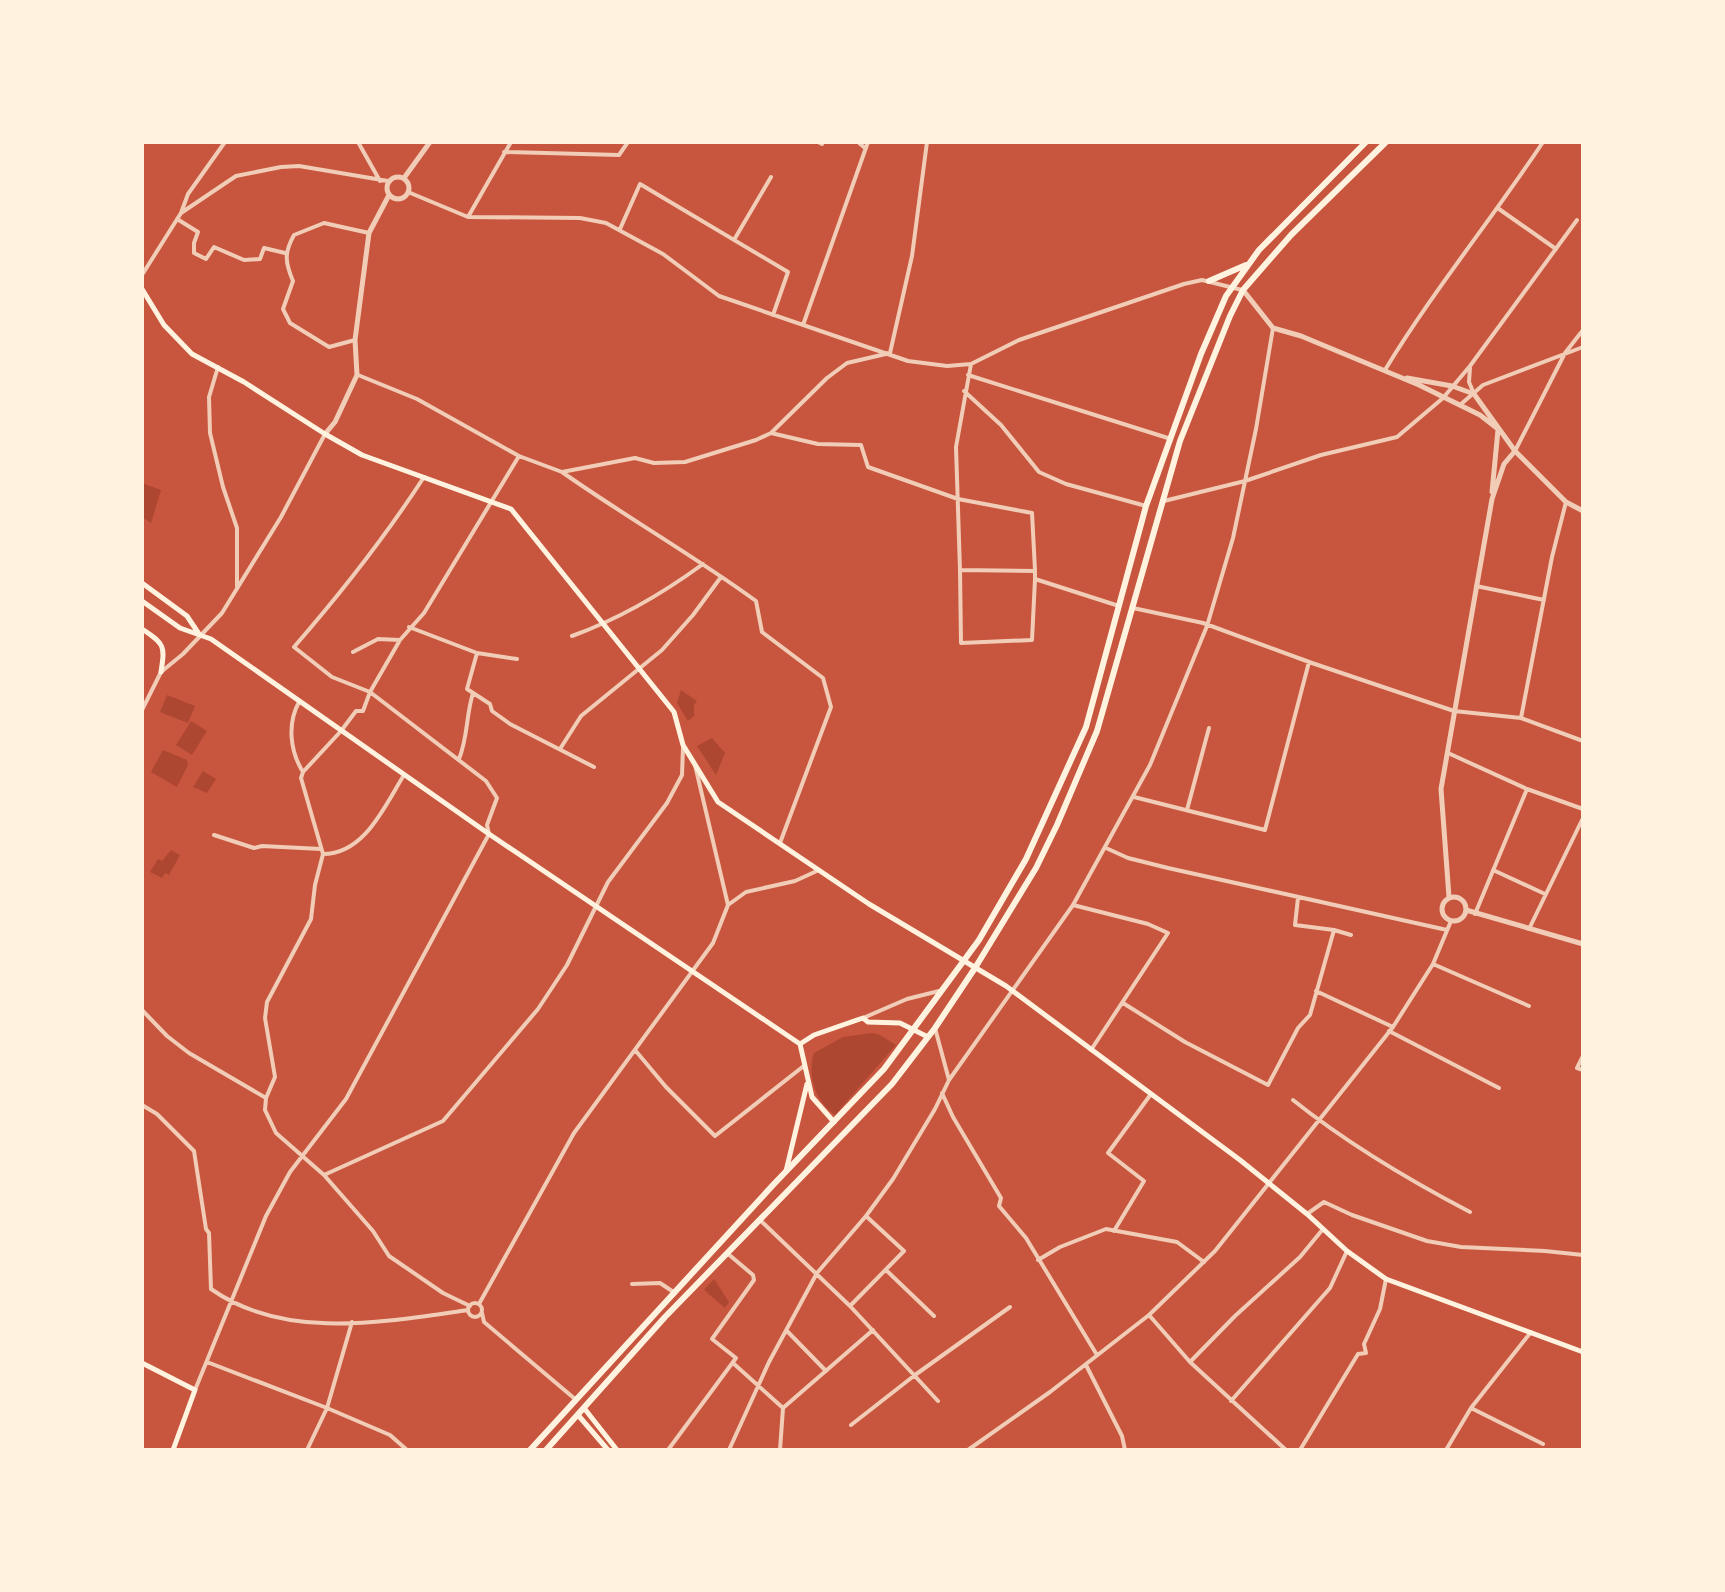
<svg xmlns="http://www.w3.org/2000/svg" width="1725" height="1592" font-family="Cabin,sans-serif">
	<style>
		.green { fill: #ae4732 }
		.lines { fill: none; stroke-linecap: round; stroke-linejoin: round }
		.minor { stroke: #f1ccb7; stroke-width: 4 }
		.tertiary { stroke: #f1ccb7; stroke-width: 5 }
		.secondary { stroke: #fff3e0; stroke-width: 5 }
		.trunk { stroke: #fff3e0; stroke-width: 6 }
	</style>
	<rect width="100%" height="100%" fill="#c8553d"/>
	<path class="green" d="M142,483L161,490L151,523L142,517Z
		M681,690L697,701L694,705V716L688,721L677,703Z
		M167,695L195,706L188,723L160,712Z
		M191,721L207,731L192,755L176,745Z
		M712,738L725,753L716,775L697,746Z
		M163,750L187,760L188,765L177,787L151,772Z
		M203,771L216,779L207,793L193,787Z
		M171,850L180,855L169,875L165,873L162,878L150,872L158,859L162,861Z
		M872,1033L880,1035L896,1045L835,1115C815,1102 807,1075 814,1053L843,1037Z
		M714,1279L729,1302L725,1308L704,1290Z"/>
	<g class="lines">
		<path class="minor" d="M358,142L380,181
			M818,142L822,144
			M858,142L865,148
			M504,152L619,155L628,142
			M408,192L468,217L580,218L606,223L663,254L719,296L908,361L947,366L971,364L1019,340L1184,284L1202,280L1242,290
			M1499,209L1556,249
			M181,213L236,176L281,167L299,166L388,181
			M468,217L511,142
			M177,219L198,232L194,243V253L206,259L214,247L244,260L260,259L264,248L285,253
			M620,229L640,184L788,272L773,315
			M734,240L771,177
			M142,275L181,213L188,194L225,142
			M803,325L868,142
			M355,340L329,347L290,323L283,309L293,281C285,262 284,253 294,235L324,223L369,233
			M971,364L956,447L960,570L1035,571V579L1119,606
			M218,367L209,397L210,433L223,487L237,528V587
			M1470,368L1469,382L1474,394
			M1385,370C1433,291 1492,219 1543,142
			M358,375L417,399L519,456L562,472L635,458L654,463L685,462L756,440L771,433L827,378L847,363L890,353L912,256L927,142
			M968,375L1171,439
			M964,391L1001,425L1039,472L1066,484L1146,506
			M1460,405L1483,385L1583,347
			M771,433L818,444L861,445L868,467L958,499L1032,513L1035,570
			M1515,451L1565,353L1583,330
			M562,472C626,517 693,555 756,601L762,632L823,678L831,707L780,843
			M1164,501L1245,481L1321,455L1397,437L1443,398L1470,366L1577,220
			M960,570L961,643L1032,640L1035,579
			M1476,586L1544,600
			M1133,608L1203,623L1312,663L1454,711L1521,718L1583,741
			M409,627L477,653L517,659
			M572,636C619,619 662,594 703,564
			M353,652L378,639L400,640
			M477,653L467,689L490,704L492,711L510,724L594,767
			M299,702C287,724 290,751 303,772
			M142,710L161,672L183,654L222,613L281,517L325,434
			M1521,718L1552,557L1566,502
			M560,749L581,716L662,650L693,615L721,577
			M1448,753L1527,789L1583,809
			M459,759C468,737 466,715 473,693
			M695,765L728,905
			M1134,797L1265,830L1309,662
			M1187,810L1209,728
			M214,835L254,848L262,846L321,849
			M1106,848L1128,858L1168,868L1447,930
			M323,854C365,854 385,805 404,775
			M1493,870L1545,894
			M1298,898L1295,925L1334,930L1351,935
			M1073,905L1148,924L1168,933L1091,1050
			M1475,914L1527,789
			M1529,929L1583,818
			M1433,964L1529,1006
			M1316,991L1393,1027
			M1123,1003L1185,1042L1268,1085L1298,1028L1310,1015L1334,930
			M142,1010L167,1036L189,1053L266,1098L265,1110L276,1133L324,1175L373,1231L389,1256L443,1293L470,1306
			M863,1018L907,999L939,991
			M935,1028L949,1080
			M1389,1031L1499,1088
			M635,1050L666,1087L715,1136L805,1065
			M1583,1056L1577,1068L1583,1070
			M942,1093L953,1117L1001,1198L999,1206L1026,1238L1097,1355
			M266,1098L275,1077L265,1018L267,1002L311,919L315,885L323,854L301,778L303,772L341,731L356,711H363L370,692L400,640L424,613L519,456
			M1293,1100C1348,1144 1407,1179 1470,1212
			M142,1105L157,1114L194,1151L206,1229L209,1233L211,1289C285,1341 384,1322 468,1310
			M324,1175L443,1121L538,1009L567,965L608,882L667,803L682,775L683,747
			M1307,1214L1324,1202L1352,1215L1427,1241L1461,1247L1545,1251L1583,1255
			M761,1221L850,1306L938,1401
			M1114,1231L1144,1181L1108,1153L1151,1094
			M1038,1260L1060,1247L1106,1229L1177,1242L1204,1262
			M886,1270L934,1316
			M632,1284L660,1283L675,1293
			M468 1310a7 7 0 1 1 14 0a7 7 0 1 1-14 0Z
			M479,1304L574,1133L713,943L728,905L746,892L795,881L819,870
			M850,1306L904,1251L866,1216
			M482,1313L484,1322L575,1399
			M1149,1315L1190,1362L1286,1450
			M787,1331L826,1371
			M207,1362L327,1408L390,1435L407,1450
			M1190,1362L1235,1316L1300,1257L1323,1229
			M733,1363L783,1408
			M1086,1365L1122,1436L1125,1450
			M195,1390L266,1216L290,1172L346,1099L489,834L487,825L497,798L486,781L370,692L332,677L294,647C341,593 385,537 424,477
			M1231,1401L1330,1288L1347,1251
			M1471,1408L1543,1444
			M851,1425L915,1375L1010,1307
			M307,1450L327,1408L352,1322
			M668,1450L736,1358L712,1339L754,1280L753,1275L727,1253
			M729,1450L769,1362L817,1273L866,1216L893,1179L935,1109L949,1080L1073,905L1150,765L1207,626L1233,538L1256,429L1273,328
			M780,1450L783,1408L873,1330
			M968,1450L1050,1392L1149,1315L1215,1251L1393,1027L1433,964L1451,921
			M1300,1450L1358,1354L1366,1353L1364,1344L1380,1309L1386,1279
			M1446,1450L1471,1408L1531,1332"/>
		<path class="tertiary" d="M387 188a11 11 0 1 1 22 0a11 11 0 1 1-22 0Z
			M404,178L430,142
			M1243,290L1273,328L1301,336L1419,385L1480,415L1498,429
			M1407,378L1452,386L1474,394L1515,451L1566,502L1583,511
			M325,434L335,422L357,375L355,340L369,233L389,195
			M1492,492L1498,430
			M1442 909a12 12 0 1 1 24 0a12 12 0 1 1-24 0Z
			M1449,897L1441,789L1492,499L1504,464L1515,451
			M1466,910L1583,944"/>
		<path class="secondary" d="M142,289L164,325L192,354L244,382L325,434L362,455L511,509L674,712L683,745L718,802L869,904L1006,986L1240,1160L1307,1214L1347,1251L1386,1279L1583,1352
			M142,583L187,616L199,634
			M142,601L180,628L211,639L489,834L800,1044L812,1097L834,1122
			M142,629C165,644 165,646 161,672
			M800,1044L814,1035L863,1018L868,1022L900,1023L928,1037
			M786,1171L807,1084
			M142,1363L195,1390L173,1450
			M584,1408L617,1450
			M578,1415L608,1450"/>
		<path class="trunk" d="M1209,281L1246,265
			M530,1450L773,1185L884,1069L979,940L1026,859L1086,727L1146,506L1201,354L1226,296L1259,250L1366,142
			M546,1450L665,1317L892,1084L935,1028L975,968L1036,868L1057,825L1097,731L1180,441L1230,316L1243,290L1291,235L1386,142"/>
	</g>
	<rect width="1725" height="1592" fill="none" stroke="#fff3e0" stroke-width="288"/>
</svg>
